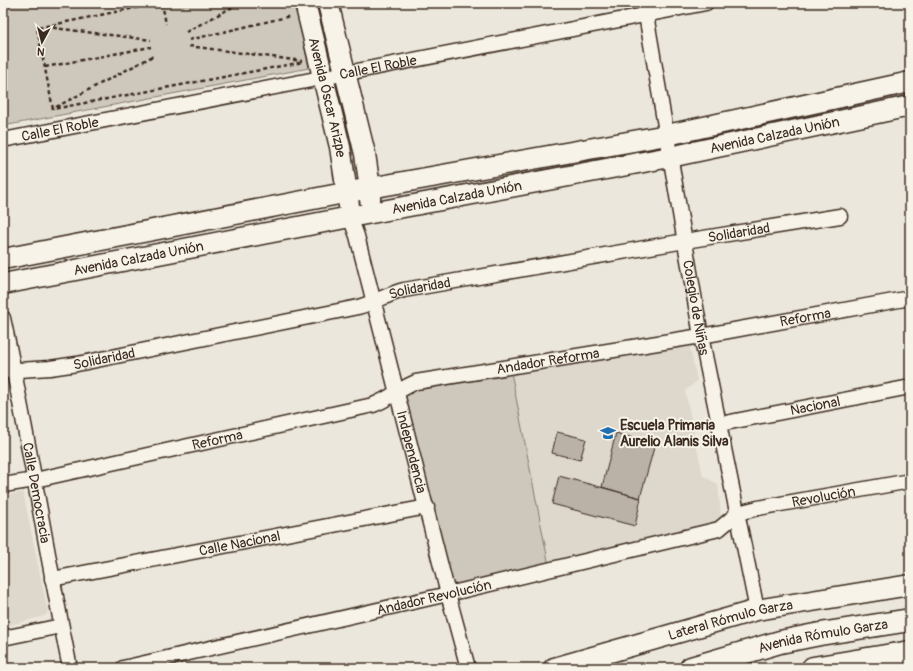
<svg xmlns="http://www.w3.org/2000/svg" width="913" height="671" font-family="Pangolin,sans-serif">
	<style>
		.built { fill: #ddd7cc }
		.green { fill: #cec8bc; stroke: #84796d }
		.building { fill: #bab2a7; stroke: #3b2a1e }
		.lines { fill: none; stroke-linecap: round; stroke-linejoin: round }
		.street-casing { stroke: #3b2a1e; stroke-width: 17 }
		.secondary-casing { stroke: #3b2a1e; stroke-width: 23 }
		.primary-casing { stroke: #3b2a1e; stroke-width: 25 }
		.path { stroke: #3b2a1e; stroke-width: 2.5; stroke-dasharray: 4 3; stroke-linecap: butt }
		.street { stroke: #f7f3e8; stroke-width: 14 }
		.secondary { stroke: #f7f3e8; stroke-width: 20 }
		.primary { stroke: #f7f3e8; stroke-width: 22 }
		.labels { text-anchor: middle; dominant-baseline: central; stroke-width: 4; stroke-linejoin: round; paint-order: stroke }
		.street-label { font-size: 14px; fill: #3b2a1e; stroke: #f7f3e8 }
		.poi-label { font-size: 14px; font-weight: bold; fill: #3b2a1e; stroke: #f7f3e8; text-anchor: start }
	</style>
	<rect width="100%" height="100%" fill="#ece7dc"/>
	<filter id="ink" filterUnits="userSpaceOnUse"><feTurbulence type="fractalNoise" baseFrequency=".025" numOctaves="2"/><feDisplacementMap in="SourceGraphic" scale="8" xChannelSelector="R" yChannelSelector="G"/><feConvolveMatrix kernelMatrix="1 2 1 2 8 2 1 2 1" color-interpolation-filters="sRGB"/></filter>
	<g filter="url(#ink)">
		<path class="built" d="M689,342L697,381L685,391L703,476L718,484L721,517L715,534L551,576L511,372Z
			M23,492L48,613L44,616L3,627V496Z"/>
		<path class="green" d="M3,3H295L309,68L3,126Z
			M511,372L551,576L456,598L404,392Z"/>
		<path class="building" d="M557,432L586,439L580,460L552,453Z
			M616,433L655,444L640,498L602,487Z
			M559,476L641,498L635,526L552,504Z"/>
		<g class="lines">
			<defs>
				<g id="street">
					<path id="s1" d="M644,3L701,336L757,610"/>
					<path id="s2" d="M3,140L706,3"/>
					<path id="s3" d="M350,217L357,236L448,594L468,668"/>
					<path id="s4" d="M3,318C28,434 46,552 70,668"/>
					<path id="s5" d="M3,371L50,368L77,364L358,307C374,303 388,294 404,290L685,241L840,216"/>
					<path id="s6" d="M720,424L910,387"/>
					<path id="s7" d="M3,485L35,480L373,405C389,399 401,388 416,382L701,336L910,298"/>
					<path id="s8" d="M52,579L427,507"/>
					<path d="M3,638L61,626"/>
					<path id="s9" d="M123,668L448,594L719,529L738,513L758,508L910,481"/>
				</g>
				<g id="secondary">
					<path id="s10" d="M305,3L340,147L349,206"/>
					<path d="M328,3L365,154L370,188V200"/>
					<path d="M3,259L370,188L667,135L910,82"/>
					<path id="s11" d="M3,284L350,217L670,157L910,106"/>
					<path id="s12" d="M554,668L757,610L910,585"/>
				</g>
				<g id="primary">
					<path id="s13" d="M691,668L780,642L820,634L910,620"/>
					<path d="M813,668L910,652"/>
				</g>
			</defs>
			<use href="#street" class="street-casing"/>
			<use href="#secondary" class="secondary-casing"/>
			<use href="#primary" class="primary-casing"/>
			<path class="path" d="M159,3L37,28L53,109L303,62
				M162,3L166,24
				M46,27L151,40
				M186,32L240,3
				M189,40L291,16
				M189,46L302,61
				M45,67L151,47
				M56,107L155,55"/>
			<use href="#street" class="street"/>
			<use href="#secondary" class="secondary"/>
			<use href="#primary" class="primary"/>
		</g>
	</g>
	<defs>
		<symbol id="school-bare" viewBox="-9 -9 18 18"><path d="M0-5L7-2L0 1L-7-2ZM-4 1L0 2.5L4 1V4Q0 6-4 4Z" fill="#1f6fb2" stroke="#f7f3e8" stroke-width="2.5" paint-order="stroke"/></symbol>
	</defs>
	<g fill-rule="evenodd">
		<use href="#school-bare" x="597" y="422" width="22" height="22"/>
	</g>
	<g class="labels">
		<g class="street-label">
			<text stroke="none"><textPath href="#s2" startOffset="382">Calle El Roble</textPath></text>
			<text stroke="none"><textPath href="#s10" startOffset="97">Avenida Óscar Arizpe</textPath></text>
			<text stroke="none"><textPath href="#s2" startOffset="58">Calle El Roble</textPath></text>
			<text stroke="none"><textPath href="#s11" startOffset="786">Avenida Calzada Unión</textPath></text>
			<text stroke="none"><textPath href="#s11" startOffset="462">Avenida Calzada Unión</textPath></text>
			<text stroke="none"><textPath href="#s5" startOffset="750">Solidaridad</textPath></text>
			<text stroke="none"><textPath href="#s11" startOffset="138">Avenida Calzada Unión</textPath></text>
			<text stroke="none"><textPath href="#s5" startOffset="426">Solidaridad</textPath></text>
			<text stroke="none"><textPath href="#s1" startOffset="309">Colegio de Niñas</textPath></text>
			<text stroke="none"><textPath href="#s7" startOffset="822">Reforma</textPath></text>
			<text stroke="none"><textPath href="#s5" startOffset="102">Solidaridad</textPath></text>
			<text stroke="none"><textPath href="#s7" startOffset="561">Andador Reforma</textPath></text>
			<text stroke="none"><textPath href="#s6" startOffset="97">Nacional</textPath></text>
			<text stroke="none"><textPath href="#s7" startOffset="219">Reforma</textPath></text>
			<text stroke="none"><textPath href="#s3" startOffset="243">Independencia</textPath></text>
			<text stroke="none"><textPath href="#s4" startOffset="178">Calle Democracia</textPath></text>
			<text stroke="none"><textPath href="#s9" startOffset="724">Revolución</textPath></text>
			<text stroke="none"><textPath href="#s8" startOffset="191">Calle Nacional</textPath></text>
			<text stroke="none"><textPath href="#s9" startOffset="319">Andador Revolución</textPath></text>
			<text stroke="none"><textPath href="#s12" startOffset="183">Lateral Rómulo Garza</textPath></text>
			<text stroke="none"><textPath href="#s13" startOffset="136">Avenida Rómulo Garza</textPath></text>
		</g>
		<g class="poi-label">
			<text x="620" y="425">Escuela Primaria<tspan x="620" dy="16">Aurelio Alanis Silva</tspan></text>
		</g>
	</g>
	<rect width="913" height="671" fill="none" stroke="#f7f3e8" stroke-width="16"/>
	<rect x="8" y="8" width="897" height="655" fill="none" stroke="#3b2a1e" stroke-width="1.5" filter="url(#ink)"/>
	<g transform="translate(42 42) rotate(187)" stroke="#f7f3e8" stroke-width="3" paint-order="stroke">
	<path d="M0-3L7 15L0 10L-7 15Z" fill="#3b2a1e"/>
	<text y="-6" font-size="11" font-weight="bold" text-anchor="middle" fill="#3b2a1e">N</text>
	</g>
</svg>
